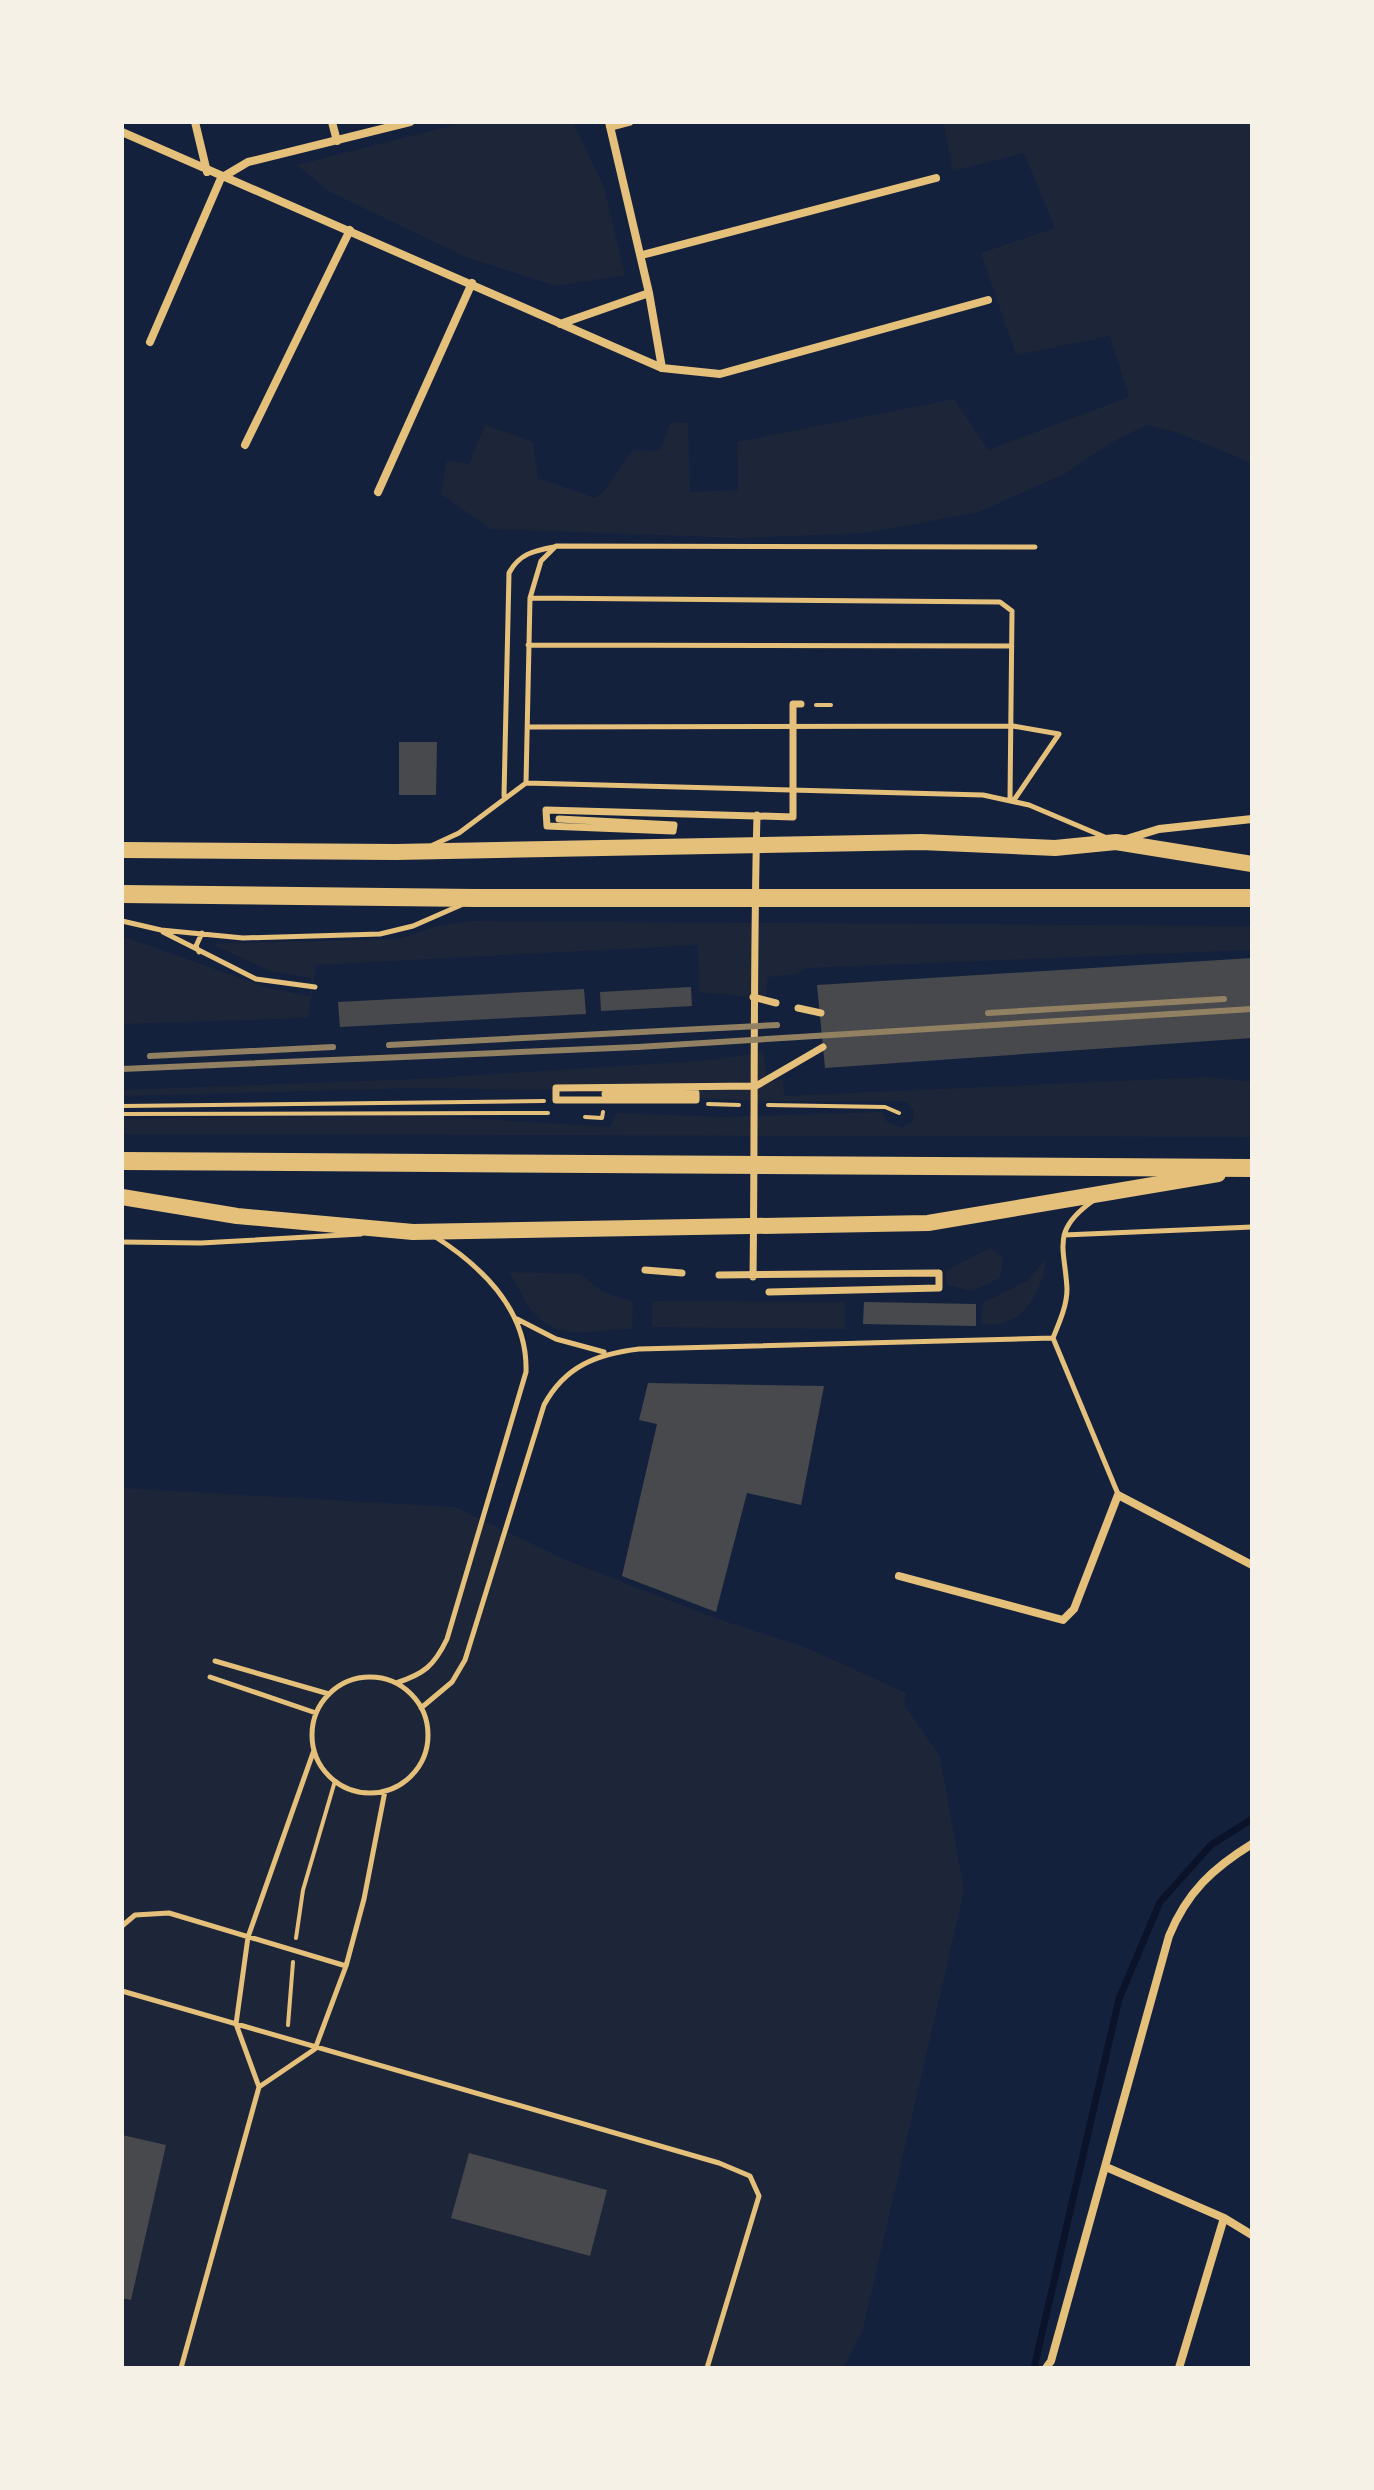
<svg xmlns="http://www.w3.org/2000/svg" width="1374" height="2490" font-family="Commissioner,sans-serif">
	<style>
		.green { fill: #1d2539 }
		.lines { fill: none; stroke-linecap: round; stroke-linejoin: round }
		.stream { stroke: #0b132b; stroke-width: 7 }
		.building { fill: #48494c }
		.path { stroke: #e5c07b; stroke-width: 4 }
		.service { stroke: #e5c07b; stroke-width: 5 }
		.pedestrian { stroke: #e5c07b; stroke-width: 7 }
		.minor { stroke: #e5c07b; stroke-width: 8 }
		.secondary { stroke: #e5c07b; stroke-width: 16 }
		.trunk { stroke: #e5c07b; stroke-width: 18 }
		.rail { stroke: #918062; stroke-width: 6 }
	</style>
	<rect width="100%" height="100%" fill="#14213d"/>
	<path class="green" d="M465,122H573L604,187L625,275L556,286L466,257L330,192L297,165Z
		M943,122H1252V463L1176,432L1147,425L1112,442L1066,473L979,512L866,533L740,538L491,529L441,494L447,460L469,464L485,425L533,442L538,478L595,498L604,491L633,450L659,451L671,422L688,423L690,492L738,490L737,442L954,399L988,450L1129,397L1110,336L1016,355L981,253L1055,228L1024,153L953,171Z
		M471,921L1252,926V950L806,968L797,974L768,977L766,998L699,992L698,945L316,965L308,1018L122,1024V936L265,987L309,996L312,978L270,971L212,944L398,939L437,926Z
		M763,1052L768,1081L783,1080L784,1096L1207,1077L1252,1082V1137L122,1134V1119L417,1115L610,1127L616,1113L723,1117L881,1112L887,1122L902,1128L912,1122L914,1111L906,1101H757L546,1090L418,1088L122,1096V1090L419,1079L712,1060Z
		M990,1248L1003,1258L1000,1278L973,1291L947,1285L945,1271Z
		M1047,1257C1041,1293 1024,1330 981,1324L983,1303L1027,1281Z
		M509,1272L580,1274L603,1292L633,1302L632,1329C601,1328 561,1343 536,1315C525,1304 518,1286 509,1272Z
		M652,1301L845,1302V1329L652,1327Z
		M122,1488L455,1507L566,1560L715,1618L807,1648L906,1693L904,1704L940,1757L964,1891L862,2333L843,2368H122Z"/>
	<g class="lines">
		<path class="stream" d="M1034,2368L1119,1999L1160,1902L1211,1845L1252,1819"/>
	</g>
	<path class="building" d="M399,742H437L436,795H399Z
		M1252,958V1038L825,1068L817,985Z
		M691,987L692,1006L601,1011L600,992Z
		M584,989L586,1014L340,1027L338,1002Z
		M864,1302L976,1304V1326L863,1324Z
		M648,1383L824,1386L801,1505L747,1493L716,1612L622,1576L657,1424L639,1420Z
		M122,2135L166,2145L131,2300L122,2298Z
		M469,2153L607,2190L590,2256L451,2218Z"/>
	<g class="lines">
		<path class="path" d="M816,705H831
			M708,1104L739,1105
			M768,1105L885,1107L899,1113
			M122,1106L544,1101
			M122,1114L548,1113
			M585,1117L602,1118L603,1112
			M296,1938L303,1890L335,1781
			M288,2025L293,1962"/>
		<path class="service" d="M530,598L1000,602L1012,611L1010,799
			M528,645L1012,646
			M527,727L1013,726L1059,734L1014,800
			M526,783L530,598L541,561L556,546L1035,547
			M504,796L509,573C519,554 533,551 554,547
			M433,845L459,833L526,783L983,795L1029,805L1107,838
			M122,921L161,930L243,938L380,934L413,926L461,905
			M163,932L256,979L315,987
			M199,952L196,946L202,933
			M1094,1200C1050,1231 1065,1247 1067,1289C1067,1306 1059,1323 1053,1338L1118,1494
			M1064,1235L1252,1227
			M122,1242L201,1243L361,1234
			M517,1319L556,1339L604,1352
			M215,1661L329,1694
			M210,1677L316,1713
			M312 1735a58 58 0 1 1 116 0a58 58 0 1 1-116 0Z
			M396,1683C424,1674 434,1666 447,1639L526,1372C528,1311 483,1267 434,1236
			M421,1708L452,1682L465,1660L544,1405C565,1366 597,1354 639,1349L1053,1338
			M122,1926L135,1915L169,1913L346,1966
			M122,1991L719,2163L750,2176L759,2196L707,2368
			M259,2087L315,2049L346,1966L364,1899L385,1791
			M181,2368L259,2087L236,2024L248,1937L314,1750"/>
		<path class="pedestrian" d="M559,819L674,825L673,831
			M673,831L547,826L546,810L793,817V704H801
			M753,997L776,1003
			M798,1008L821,1013
			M605,1094L696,1093V1100H556V1088L756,1086L823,1047
			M645,1270L682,1273
			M719,1275L939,1273V1288L769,1292
			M753,1277C755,1123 753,969 757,815"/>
		<path class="minor" d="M195,122L207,172
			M332,122L337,141
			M610,127L629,122
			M122,132L662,368L720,374L988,300
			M642,255L936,178
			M649,293L662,368
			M560,324L649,293L609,122
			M150,342L221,178L248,162L410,122
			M245,445L350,230
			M378,492L472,283
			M1123,840L1159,829L1252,819
			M899,1576L1063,1620L1074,1609L1118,1495L1252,1565
			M1106,2167L1224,2218L1252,2235
			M1046,2368L1051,2361L1169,1936C1187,1892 1213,1868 1252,1844
			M1179,2368L1224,2218"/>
		<path class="secondary" d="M122,850L396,852L921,842L1055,848L1116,842L1252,864
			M122,1197L237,1216L413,1232L928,1223L1218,1174"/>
		<path class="trunk" d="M122,894L476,898H1252
			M122,1161L1252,1168"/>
		<path class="rail" d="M988,1013L1224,999
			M389,1045L777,1025
			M150,1056L333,1047
			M122,1069L638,1047L1252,1009"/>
	</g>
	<rect width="1374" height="2490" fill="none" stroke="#f6f1e7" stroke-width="248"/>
</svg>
